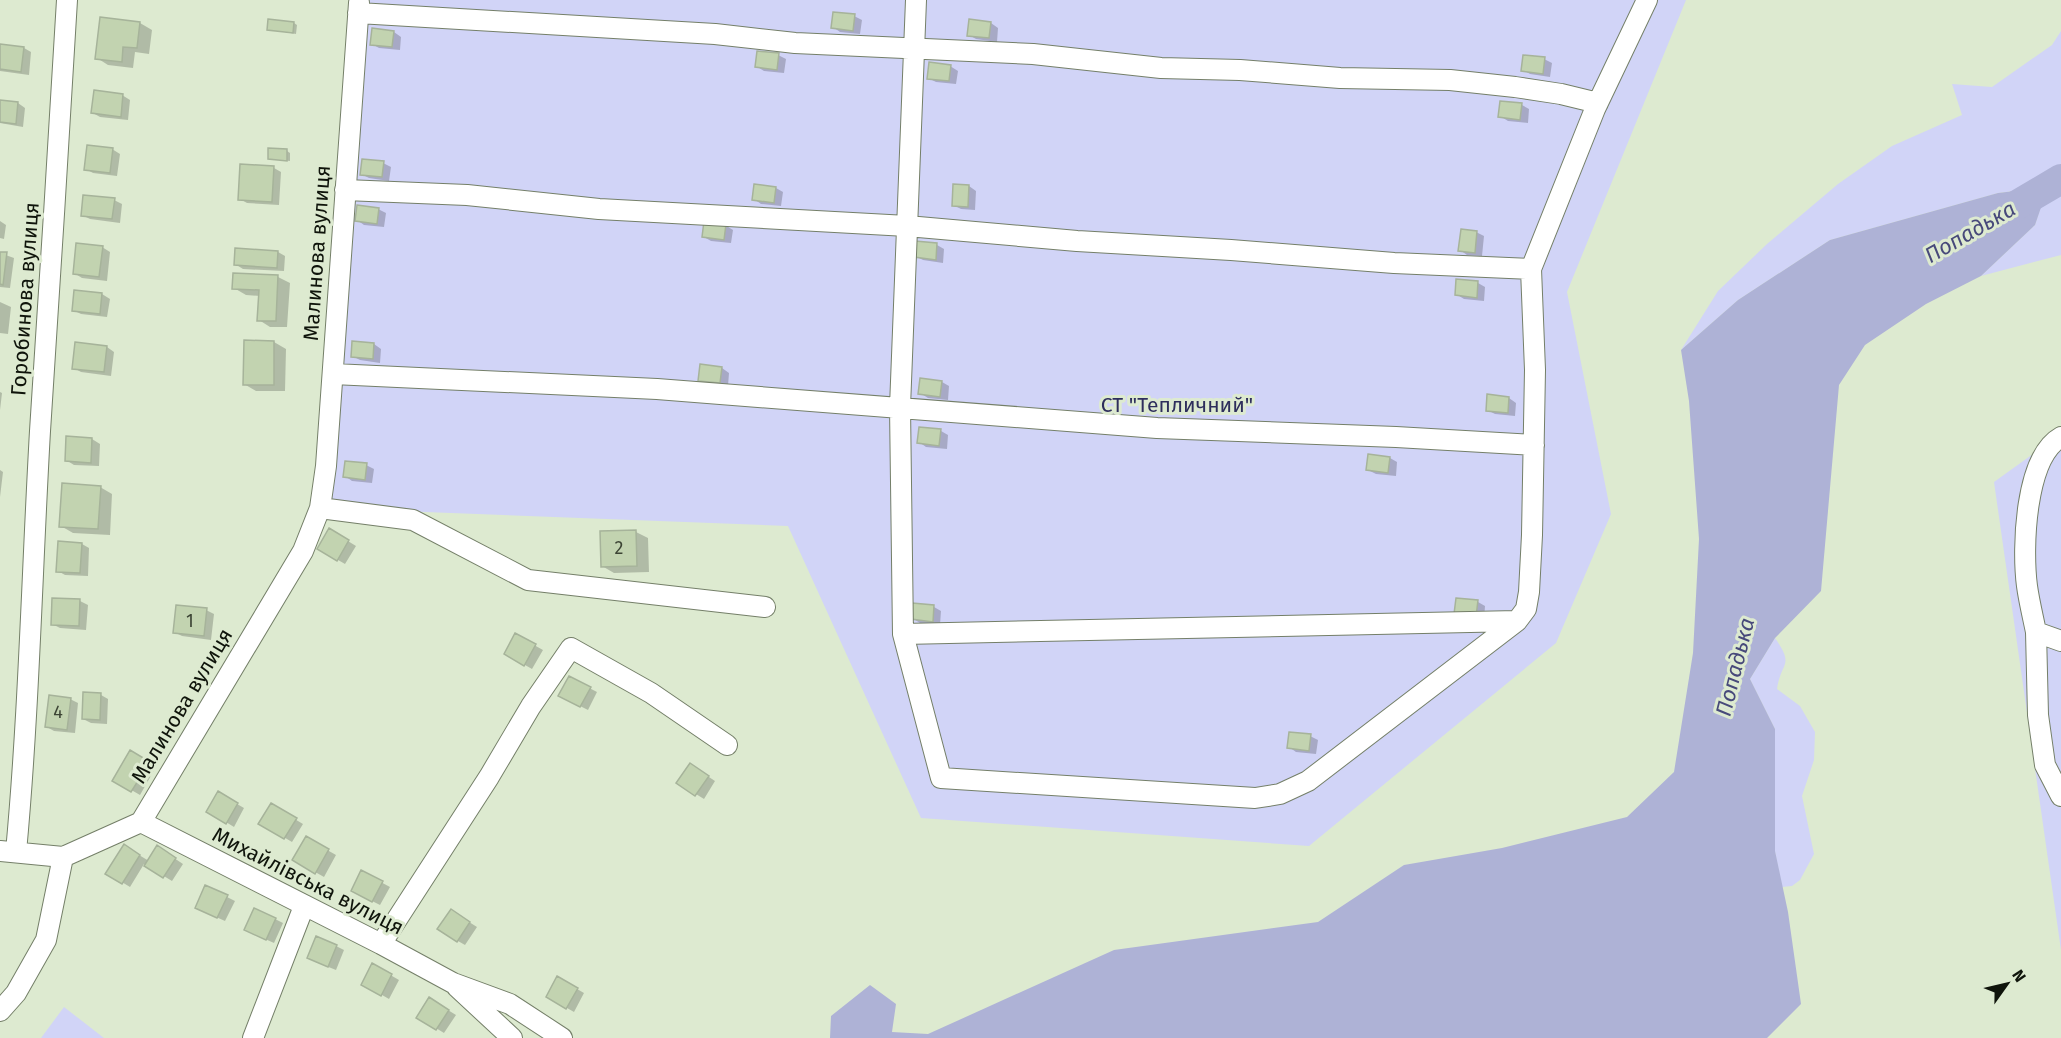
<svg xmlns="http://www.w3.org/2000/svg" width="2061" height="1038" font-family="'Fira Sans',sans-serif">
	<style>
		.green { fill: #d1d4f7 }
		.water { fill: #aeb2d6 }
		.shadow { fill: #0003 }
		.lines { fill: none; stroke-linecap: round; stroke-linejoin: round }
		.river { stroke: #aeb2d6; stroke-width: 30 }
		.building { fill: #c2d3b0; stroke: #a6b39a; stroke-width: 1.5 }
		.street-casing { stroke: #747f68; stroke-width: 22 }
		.street { stroke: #fff; stroke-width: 20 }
		.labels { text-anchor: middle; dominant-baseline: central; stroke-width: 6; stroke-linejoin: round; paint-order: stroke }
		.number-label { font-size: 18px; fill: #3c4434 }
		.street-label { font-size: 21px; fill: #0f140b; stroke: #ddead0 }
		.park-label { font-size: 21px; fill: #2e2e5c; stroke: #ddead0 }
		.water-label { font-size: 22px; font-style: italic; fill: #47497a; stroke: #ddead0 }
	</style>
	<rect width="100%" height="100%" fill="#ddead0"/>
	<path class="green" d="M356,0H1686L1567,292L1611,514L1556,643L1309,846L921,818L788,526L320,508Z
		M2061,31V255L1981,276L2035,225L2047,187L1998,193L1830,240L1738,300L1681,350L1718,291L1767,244L1838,184L1892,146L1962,115L1952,84L1992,87L2052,45Z
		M2061,434V950L1994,482Z
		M1775,638C1795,667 1781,661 1777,689L1800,706L1815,732L1814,760L1802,796L1814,854L1800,880L1792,886L1782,887L1775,852V729L1750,679Z
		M64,1007L104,1038H41Z"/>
	<path class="water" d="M2048,187L2035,225L1981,276L1926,304L1865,345L1839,385L1821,591L1775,638L1750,679L1775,729V851L1788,912L1801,1004L1767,1038H830L831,1016L870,985L896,1004L892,1032L928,1034L1114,950L1318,922L1404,865L1502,848L1627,817L1674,772L1693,653L1699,539L1689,401L1681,350L1738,300L1830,240L1998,193Z"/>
	<path class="shadow" d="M854,16L862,20L860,34L840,32L833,27Z
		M101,18L140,23L152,30L149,54L135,52L133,68L108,65L97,58Z
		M294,23L297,25L296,34L268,29Z
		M991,23L998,28L997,42L976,39L969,35Z
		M394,32L401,37L400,50L379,48L372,44Z
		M0,45L24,48L31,52L29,75L0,71Z
		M778,55L786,59L784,73L764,71L756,66Z
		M1544,59L1552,63L1550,77L1530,74L1523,70Z
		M950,66L958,71L956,84L936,82L928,78Z
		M122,95L130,100L128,120L100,117L93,113Z
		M0,101L18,103L25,108L23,127L0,123Z
		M1522,105L1529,109L1528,123L1508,121L1500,116Z
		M112,149L120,154L117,176L93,173L86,169Z
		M287,151L290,153V161L269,159Z
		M383,163L391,167L389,181L369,178L361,174Z
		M274,168L281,172L279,205L247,203L240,199Z
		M969,186L976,191L975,210L961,209L953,205Z
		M776,188L783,192L781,206L761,204L754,199Z
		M114,200L122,204L120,223L90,219L82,215Z
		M378,209L386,213L384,227L364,225L357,220Z
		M0,221L6,225L4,239L0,238Z
		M725,225L733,230L731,243L711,241L704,237Z
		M1476,232L1484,236L1482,256L1467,255L1460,250Z
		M937,245L944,249L943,263L923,260L915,256Z
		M102,247L110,252L107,281L82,278L74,273Z
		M278,252L285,256L284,271L243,269L235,264Z
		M0,253L14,258L10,288L0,287Z
		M278,277L290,283L287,327H270L259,320L260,296L246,295L234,288Z
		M1458,281L1478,283L1485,287L1484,301L1464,299L1456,294Z
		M75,291L102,294L110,299L107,317L81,314L73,310Z
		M0,302L11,307L8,334L0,333Z
		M274,342L286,349L285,391H256L244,384Z
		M374,344L381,349L380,363L360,360L352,356Z
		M107,347L114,352L111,376L81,372L74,368Z
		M722,368L729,373L728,386L708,384L700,380Z
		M942,382L949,386L948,400L928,398L920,393Z
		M0,392L2,393L0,410Z
		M1509,398L1516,403L1515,416L1495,414L1487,410Z
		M941,431L948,435L947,449L926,447L919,442Z
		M92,439L100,444L99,466L74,465L66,460Z
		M1390,458L1397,462L1396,476L1376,474L1368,470Z
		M366,465L374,469L372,483L352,481L345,476Z
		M0,470L3,472L0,497Z
		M100,487L112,494L110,535L73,533L61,526Z
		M330,530L356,546L345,564L319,549Z
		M602,532H636L648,538L649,572L614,573L602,566Z
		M82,544L89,548L88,576L65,575L58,571Z
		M53,599L80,601L88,605L86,630L60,628L52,624Z
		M1478,602L1485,606L1484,620L1463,618Z
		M934,607L941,611L940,625L920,623L912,618Z
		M206,610L214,614L211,640L182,636L174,632Z
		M516,635L543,650L532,669L506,654Z
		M570,678L597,692L588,710L560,696Z
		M101,695L108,699L107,724L91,723L83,719Z
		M70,699L78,703L75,733L54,731L47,727Z
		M1310,736L1318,740L1316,754L1296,752L1289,747Z
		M131,752L156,767L140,795L114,780Z
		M697,769L715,781L704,799L678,783Z
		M218,793L244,808L234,827L208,811Z
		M271,805L303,824L292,842L260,823Z
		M306,838L336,855L324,877L294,860Z
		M124,846L149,861L165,852L183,864L172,881L144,864L130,887L107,873Z
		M362,872L390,887L380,905L360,895Z
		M227,897L235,901L225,921L205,912Z
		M458,915L477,927L465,945L458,941Z
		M275,919L283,923L274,943L254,934Z
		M336,946L344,950L336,970L316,962Z
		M373,965L399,980L389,999L363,984Z
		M558,978L584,993L574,1012L548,997Z
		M430,999L456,1015L444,1033L418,1017Z"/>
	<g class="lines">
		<path class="river" d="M2012,208L2061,179"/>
	</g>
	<path class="building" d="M833,12L855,14L853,31L831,28Z
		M100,17L140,22L137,48L123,47L122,62L95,59Z
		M268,19L294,22L293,33L267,30Z
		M969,19L991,22L989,38L967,36Z
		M372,28L394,31L392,47L370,45Z
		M0,44L24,47L21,72L0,69Z
		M757,51L779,53L777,70L755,67Z
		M1523,55L1545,57L1543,74L1521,71Z
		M929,62L951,65L949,81L927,79Z
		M94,90L123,94L121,117L91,113Z
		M0,100L18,102L16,124L0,122Z
		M1500,101L1522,103L1520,120L1498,117Z
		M87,145L113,148L110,173L84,170Z
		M268,148L287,149V161L268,159Z
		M362,159L384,161L382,177L360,175Z
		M240,164L274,166L272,202L238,200Z
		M754,184L776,187L774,203L752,200Z
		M953,184L969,185L968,207L952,206Z
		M83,195L115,198L112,219L81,216Z
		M357,205L379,208L377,224L355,221Z
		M704,221L726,224L724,240L702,237Z
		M1461,229L1477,231L1475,253L1458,251Z
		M915,241L937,243L936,260L914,257Z
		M76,243L103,246L99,277L73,274Z
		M235,248L278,251L277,268L234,265Z
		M0,252H7L3,285L0,284Z
		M233,273L278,275L276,321H257L259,290L232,289Z
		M1456,279L1478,281L1477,298L1455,295Z
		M74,290L102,293L100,314L72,311Z
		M244,340L274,341V385H243Z
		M352,341L374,343L373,359L351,357Z
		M75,342L107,346L104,372L72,369Z
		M700,364L722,367L720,383L698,381Z
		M920,378L942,381L940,397L918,394Z
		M1487,394L1509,397L1508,413L1486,411Z
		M919,427L941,429L939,446L917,443Z
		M66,436L92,438L91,463L65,461Z
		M1368,454L1390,457L1388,473L1366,470Z
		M345,461L367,463L365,480L343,477Z
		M62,483L101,486L98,529L59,527Z
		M329,528L349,540L337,561L317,549Z
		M636,530L637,566L601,567L600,531Z
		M58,541L82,543L80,573L56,572Z
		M52,598L80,599L79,626L51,625Z
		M1456,598L1478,600L1476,617L1454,614Z
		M912,603L934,605L933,622L911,619Z
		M176,605L207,608L204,636L173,633Z
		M515,633L536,644L524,666L504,654Z
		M569,676L591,687L580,707L558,696Z
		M83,692L101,693L100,720L82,719Z
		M49,695L71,698L67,730L45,727Z
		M1289,732L1311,734L1309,751L1287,748Z
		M130,750L150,762L131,792L112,781Z
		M690,763L709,776L695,796L676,783Z
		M218,791L238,803L226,824L206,812Z
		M271,803L297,818L284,839L258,824Z
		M306,836L329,849L315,874L292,860Z
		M124,844L140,855L122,884L105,874Z
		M157,845L176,858L163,878L144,866Z
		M361,870L383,881L372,902L351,891Z
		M205,885L228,895L217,918L195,908Z
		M254,908L276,918L266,940L244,930Z
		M451,909L470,922L457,942L437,929Z
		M316,936L337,945L328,967L307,958Z
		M372,963L392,974L381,996L361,985Z
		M557,976L578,988L566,1009L546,997Z
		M429,997L449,1010L436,1030L416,1018Z"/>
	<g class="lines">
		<defs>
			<path id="street" d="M916,0L900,407L903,634L941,778L1255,798L1280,794L1308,781L1517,621L1526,609L1529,592L1532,535L1535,370L1531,269
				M358,13L715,34L795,43L1033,54L1161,68L1240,70L1340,78L1450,80L1515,87L1561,94L1598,103
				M345,190L467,195L599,209L907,226L1077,241L1231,250L1394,263L1531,269L1595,109L1647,0
				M333,374L657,389L1157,428L1396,437L1534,445
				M2061,437C2025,457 2022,548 2027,586C2029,601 2033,617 2036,632L2061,641
				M320,508L413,520L528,580L765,607
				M2036,632L2038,715L2045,765L2061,796
				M903,634L1517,621
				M141,822L381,944L453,983L510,1004L562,1038
				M0,851L63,857
				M16,852C29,712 32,571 40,431C49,287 59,144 67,0
				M63,857L141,822L303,551L320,508L326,466L359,3
				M381,944L489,777L531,706L571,648L651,693L727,745
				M457,987L512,1038
				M0,1011L16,993L46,940L63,857
				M253,1038L304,906"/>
		</defs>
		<use href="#street" class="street-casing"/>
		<use href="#street" class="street"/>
	</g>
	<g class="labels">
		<g class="number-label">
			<text x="619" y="548">2</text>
			<text x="190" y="621">1</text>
			<text x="58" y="712">4</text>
		</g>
		<g class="street-label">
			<text transform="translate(317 253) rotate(-86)">Малинова вулиця</text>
			<text transform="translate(25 299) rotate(-86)">Горобинова вулиця</text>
			<text transform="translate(182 706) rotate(-59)">Малинова вулиця</text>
			<text transform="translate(308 881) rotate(27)">Михайлівська вулиця</text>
		</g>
		<g class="park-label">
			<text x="1177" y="405">СТ "Тепличний"</text>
		</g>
		<g class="water-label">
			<text transform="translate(1970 232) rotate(-30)">Попадька</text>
			<text transform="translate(1735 667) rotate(-76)">Попадька</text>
		</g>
	</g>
	<g transform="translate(2007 984) rotate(56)" stroke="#ddead0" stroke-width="4.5" paint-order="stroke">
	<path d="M0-4.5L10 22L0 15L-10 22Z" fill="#0f140b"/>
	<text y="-9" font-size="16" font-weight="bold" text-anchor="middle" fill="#0f140b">N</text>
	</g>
</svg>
